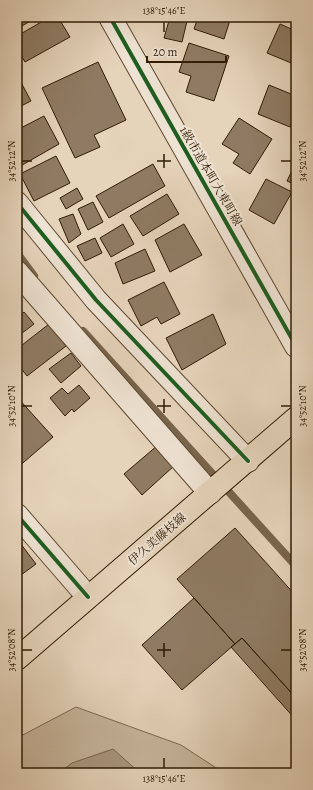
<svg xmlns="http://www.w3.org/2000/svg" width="313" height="790" font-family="Alegreya,'Noto Serif JP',serif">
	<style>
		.green { fill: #c6b49b; stroke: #7c6850 }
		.water { fill: #a8957c; stroke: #78654c }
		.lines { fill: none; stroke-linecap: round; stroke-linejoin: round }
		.stream { stroke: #78654c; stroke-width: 8 }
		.building { fill: #8f7b63; stroke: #311c04 }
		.minor-casing { stroke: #5e4a32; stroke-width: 24 }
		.major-casing { stroke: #311c04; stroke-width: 24 }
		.minor { stroke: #eee2d2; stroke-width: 22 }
		.major { stroke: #e5d3ba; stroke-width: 22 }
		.cycleway-casing { stroke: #eee2d2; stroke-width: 6 }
		.cycleway { stroke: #1b5e20; stroke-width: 4 }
		.ticks { fill: none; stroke: #311c04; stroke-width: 1.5 }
		.labels { text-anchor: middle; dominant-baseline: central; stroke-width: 4; stroke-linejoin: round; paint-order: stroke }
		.street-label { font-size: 12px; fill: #311c04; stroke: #eee2d2 }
		.neatline { fill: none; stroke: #311c04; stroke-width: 1.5 }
		.ticks-label { font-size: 10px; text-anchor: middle; fill: #311c04 }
	</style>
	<rect width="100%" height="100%" fill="#e5d3ba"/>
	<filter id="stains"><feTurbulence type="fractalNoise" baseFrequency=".005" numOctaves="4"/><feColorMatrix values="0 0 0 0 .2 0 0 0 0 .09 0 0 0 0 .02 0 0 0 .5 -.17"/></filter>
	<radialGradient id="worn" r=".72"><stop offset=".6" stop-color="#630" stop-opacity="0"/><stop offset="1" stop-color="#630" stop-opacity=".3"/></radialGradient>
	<path class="green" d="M76,707L181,745L224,773H17V738Z"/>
	<path class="water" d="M113,749L140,773H59L72,763Z"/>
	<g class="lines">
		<path class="stream" d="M17,253L34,276
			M83,331L296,566"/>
	</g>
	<path class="building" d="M17,17H37L17,29Z
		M50,17H58L70,37L25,62L17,48V36Z
		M170,17H188L182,42L164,38Z
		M198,17H231L224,39L194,29Z
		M280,24L296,31V65L267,53Z
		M189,43L229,56L214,101L186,92L191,76L179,72Z
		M98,62L126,120L94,135L100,147L75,158L42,88Z
		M17,75L31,101L17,108Z
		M269,85L296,96V111L290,127L258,114Z
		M44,116L59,144L17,168V130Z
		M239,118L272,139L250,174L233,163L239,154L222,144Z
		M56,156L70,183L34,201L20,174Z
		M296,162V185L287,181Z
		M153,164L165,186L109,218L96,196Z
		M266,179L292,192L274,224L249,210Z
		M77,188L83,199L66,209L60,198Z
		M167,194L179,214L143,236L130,216Z
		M93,202L103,222L88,230L78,209Z
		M73,214L81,234L69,243L59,219Z
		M123,224L134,244L111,257L100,238Z
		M184,224L202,255L170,272L155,240Z
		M95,238L102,253L85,261L77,246Z
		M145,249L155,271L123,284L115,263Z
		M164,282L180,314L161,324L157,317L141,326L128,300Z
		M17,283L25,294L17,299Z
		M24,312L34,324L17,337V318Z
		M213,314L226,344L182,370L166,338Z
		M49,324L66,346L27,376L17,363V349Z
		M71,353L81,366L61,383L49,369Z
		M79,385L90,398L74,412L72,409L65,416L50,398L62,388L68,394Z
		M17,397L53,437L17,468Z
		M158,445L175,465L142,495L124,474Z
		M235,528L296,596V698L242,638L235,644L177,579Z
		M17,539L36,564L17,578Z
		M194,598L235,644L182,690L142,645Z
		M242,638L296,698V720L231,647Z"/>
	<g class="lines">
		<defs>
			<path id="minor" d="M110,17L296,346
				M17,203L96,300L248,461
				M17,272L210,493
				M17,515L88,597"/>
			<path id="major" d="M17,659L296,418"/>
		</defs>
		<use href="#minor" class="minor-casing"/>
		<use href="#major" class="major-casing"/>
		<use href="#minor" class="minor"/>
		<use href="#major" class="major"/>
		<defs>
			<path id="cycleway" d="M110,17L296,346
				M17,203L96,300L248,461
				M17,515L88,597"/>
		</defs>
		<use href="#cycleway" class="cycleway-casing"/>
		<use href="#cycleway" class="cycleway"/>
	</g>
	<path class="ticks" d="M164,22V32M164,154V168M22,161H32M157,161H171M281,161H291M164,399V413M22,406H32M157,406H171M281,406H291M164,643V657M22,650H32M157,650H171M281,650H291M164,758V768"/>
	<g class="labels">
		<g class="street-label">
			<text transform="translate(211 176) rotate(60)">1級市道本町大東町線</text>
			<text transform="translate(157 539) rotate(-41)">伊久美藤枝線</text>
		</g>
	</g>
	<rect width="313" height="790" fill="none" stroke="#e5d3ba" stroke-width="44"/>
	<path d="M147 56v6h79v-6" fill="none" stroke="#311c04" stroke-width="2"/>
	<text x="153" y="56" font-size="12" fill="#311c04" stroke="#eee2d2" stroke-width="3" paint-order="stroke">20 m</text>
	<rect x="22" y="22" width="269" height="746" class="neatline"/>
	<g class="ticks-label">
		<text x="164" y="14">138°15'46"E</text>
		<text transform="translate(11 161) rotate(-90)" y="4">34°52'12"N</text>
		<text transform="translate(302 161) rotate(-90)" y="4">34°52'12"N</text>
		<text transform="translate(11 406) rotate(-90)" y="4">34°52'10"N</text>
		<text transform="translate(302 406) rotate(-90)" y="4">34°52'10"N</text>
		<text transform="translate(11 650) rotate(-90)" y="4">34°52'08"N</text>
		<text transform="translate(302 650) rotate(-90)" y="4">34°52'08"N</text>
		<text x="164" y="782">138°15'46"E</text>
	</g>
	<rect width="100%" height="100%" filter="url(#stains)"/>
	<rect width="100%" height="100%" fill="url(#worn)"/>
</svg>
